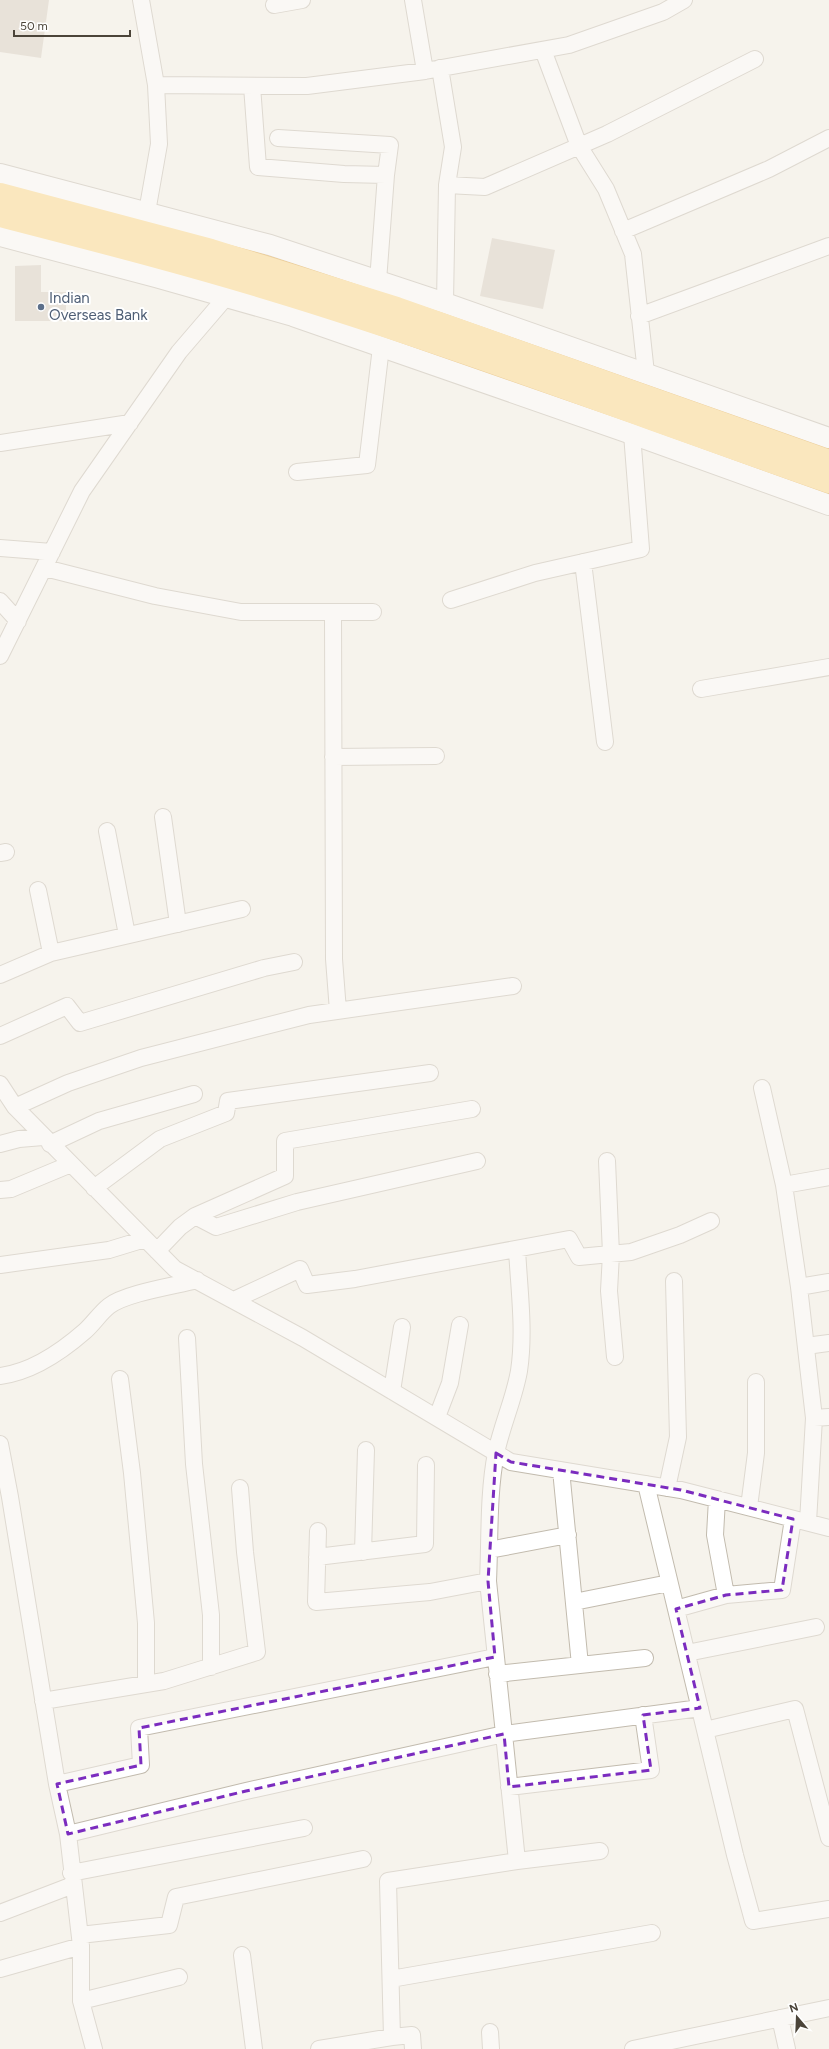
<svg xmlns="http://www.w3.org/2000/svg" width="829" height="2049" font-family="Figtree,sans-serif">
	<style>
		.building { fill: #d8cfc1 }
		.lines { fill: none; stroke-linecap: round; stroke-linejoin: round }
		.minor-casing { stroke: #c2bbae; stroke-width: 18 }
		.tertiary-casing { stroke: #c2bbae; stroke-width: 22 }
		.trunk-casing { stroke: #e0a43c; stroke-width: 24 }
		.minor { stroke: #fff; stroke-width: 16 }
		.tertiary { stroke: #fff; stroke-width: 20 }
		.trunk { stroke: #ffd985; stroke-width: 22 }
		.marked { fill: none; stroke: #7b2cbf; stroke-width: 3; stroke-dasharray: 8 5; stroke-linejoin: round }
		.service-dot { fill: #5c6f8a; stroke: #fff; stroke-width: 1.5 }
		.labels { text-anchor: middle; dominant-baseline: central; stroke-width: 4; stroke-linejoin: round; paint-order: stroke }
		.service-label { font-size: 15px; fill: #4e5e75; stroke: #fff; text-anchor: start }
	</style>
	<rect width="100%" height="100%" fill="#f6f3ec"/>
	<path class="building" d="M0,0H49L41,58L0,52Z
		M492,238L555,250L543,309L480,296Z
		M41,265V292H66V321H15V266Z"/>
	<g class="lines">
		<defs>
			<path id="minor" d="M141,0L156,85L159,144L147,212
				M413,0L425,71
				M274,5L302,0
				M543,50L579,146L606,189L633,254L646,373
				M440,68L453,147L447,185L445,303
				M156,85L307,86L425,71L569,45L663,12L684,0
				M252,86L258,167L344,174L386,175
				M278,138L390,145L386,175L378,281
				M447,185L485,187L607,134L755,59
				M623,231L769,169L829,138
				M639,316L829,246
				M0,443L130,423
				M297,472L367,465L381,347
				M0,548L52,552
				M583,562L605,742
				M45,568L155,596L241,612H373
				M451,600L535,573L641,549L632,434
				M0,601L18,621
				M333,612L334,959L338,1011
				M0,656L82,491L179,352L227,296
				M701,689L829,667
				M333,757L436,756
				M163,817L178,924
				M107,831L127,935
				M0,853L6,852
				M38,890L51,953
				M0,975L51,953L242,909
				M0,1036L67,1006L80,1023L264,968L294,962
				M0,1084L15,1107L175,1269L303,1338L511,1462L681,1490L829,1528
				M762,1088L784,1185L799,1287L814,1418L808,1522
				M15,1107L68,1083L141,1058L309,1015L513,986
				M0,1144L19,1139L43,1137
				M50,1144L99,1121L194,1094
				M607,1161L611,1254L609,1291L615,1357
				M784,1185L829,1177
				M94,1188L160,1139L226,1113L228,1101L430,1073
				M0,1190L11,1189L71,1164
				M195,1216L216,1227L297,1202L477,1161
				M157,1251L180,1227L195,1216L285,1176V1141L472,1109
				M0,1265L109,1250L145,1239
				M799,1287L829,1282
				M234,1300L300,1269L307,1285L355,1279L569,1239L579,1257L631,1252L680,1235L711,1221
				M187,1338L194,1464L211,1615V1667
				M806,1346L829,1343
				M0,1376C32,1372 61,1352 85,1331C94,1323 100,1313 109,1306C126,1293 174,1286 197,1280
				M120,1379L132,1473L146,1623V1684
				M392,1391L402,1327
				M437,1417L450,1383L460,1325
				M814,1418L829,1417
				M0,1444L10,1497L57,1784L68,1834L81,1946V2001L94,2049
				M561,1470L580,1665
				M646,1484L735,1855L753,1921L829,1909
				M667,1488L678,1437L674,1281
				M717,1499L715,1535L726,1595
				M749,1507L756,1453V1382
				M318,1531L316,1602L430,1592L488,1581C490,1539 488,1494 496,1453C502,1425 514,1399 519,1371C525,1331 519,1289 517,1249
				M489,1550L568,1535
				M363,1552L366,1450
				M317,1557L425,1544L426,1465
				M574,1602L669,1583
				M676,1609L726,1595L782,1590L793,1519
				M687,1653L816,1627
				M497,1674L645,1658
				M43,1701L164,1681L257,1652L245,1552L240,1488
				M705,1730L795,1709L829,1838
				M57,1784L141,1765L139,1728L495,1657
				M509,1787L651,1770L643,1715
				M68,1834L246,1791L504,1734L488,1581
				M517,1861L504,1734L700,1708
				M71,1873L304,1828
				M0,1913L73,1885
				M80,1935L169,1925L176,1897L363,1859
				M242,1955L254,2049
				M0,1969L81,1946
				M391,1979L652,1933
				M81,2001L179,1977
				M780,2018L787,2049
				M490,2032L491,2049
				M392,2037L388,1881L517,1861L600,1851
				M319,2049L392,2037L412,2035L413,2049
				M633,2049L829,2008"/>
			<path id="tertiary" d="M0,174L270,245L445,303L829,438
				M0,236L156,277L293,316L632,434L829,505"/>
			<path id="trunk" d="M0,194L211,250L397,308L829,461
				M0,216C97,241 195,266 291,296C472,352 650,420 829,482"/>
		</defs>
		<use href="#minor" class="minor-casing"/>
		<use href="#tertiary" class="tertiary-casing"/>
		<use href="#trunk" class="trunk-casing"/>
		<use href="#minor" class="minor"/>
		<use href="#tertiary" class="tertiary"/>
		<use href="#trunk" class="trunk"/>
	</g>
	<path d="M0 0H829V2049H0ZM496,1453L511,1462L681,1490L793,1519L782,1590L726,1595L676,1609L700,1708L643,1715L651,1770L509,1787L504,1734L246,1791L68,1834L57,1784L141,1765L139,1728L495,1657L488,1581Z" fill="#f6f3ec" fill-opacity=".55" fill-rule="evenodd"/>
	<path class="marked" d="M496,1453L511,1462L681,1490L793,1519L782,1590L726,1595L676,1609L700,1708L643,1715L651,1770L509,1787L504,1734L246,1791L68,1834L57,1784L141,1765L139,1728L495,1657L488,1581Z"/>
	<circle class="service-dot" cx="41" cy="307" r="4"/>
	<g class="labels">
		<g class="service-label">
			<text x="49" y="298">Indian<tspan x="49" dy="17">Overseas Bank</tspan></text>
		</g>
	</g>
	<g transform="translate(797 2017) rotate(341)" stroke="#ffffff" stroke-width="3" paint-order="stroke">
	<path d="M0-3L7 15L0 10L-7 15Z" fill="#4b4439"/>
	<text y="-6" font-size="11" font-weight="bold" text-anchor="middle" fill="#4b4439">N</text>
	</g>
	<path d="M14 30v6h116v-6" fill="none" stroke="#4b4439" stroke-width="2"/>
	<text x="20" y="30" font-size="12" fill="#4b4439" stroke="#ffffff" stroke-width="3" paint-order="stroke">50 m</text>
</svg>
